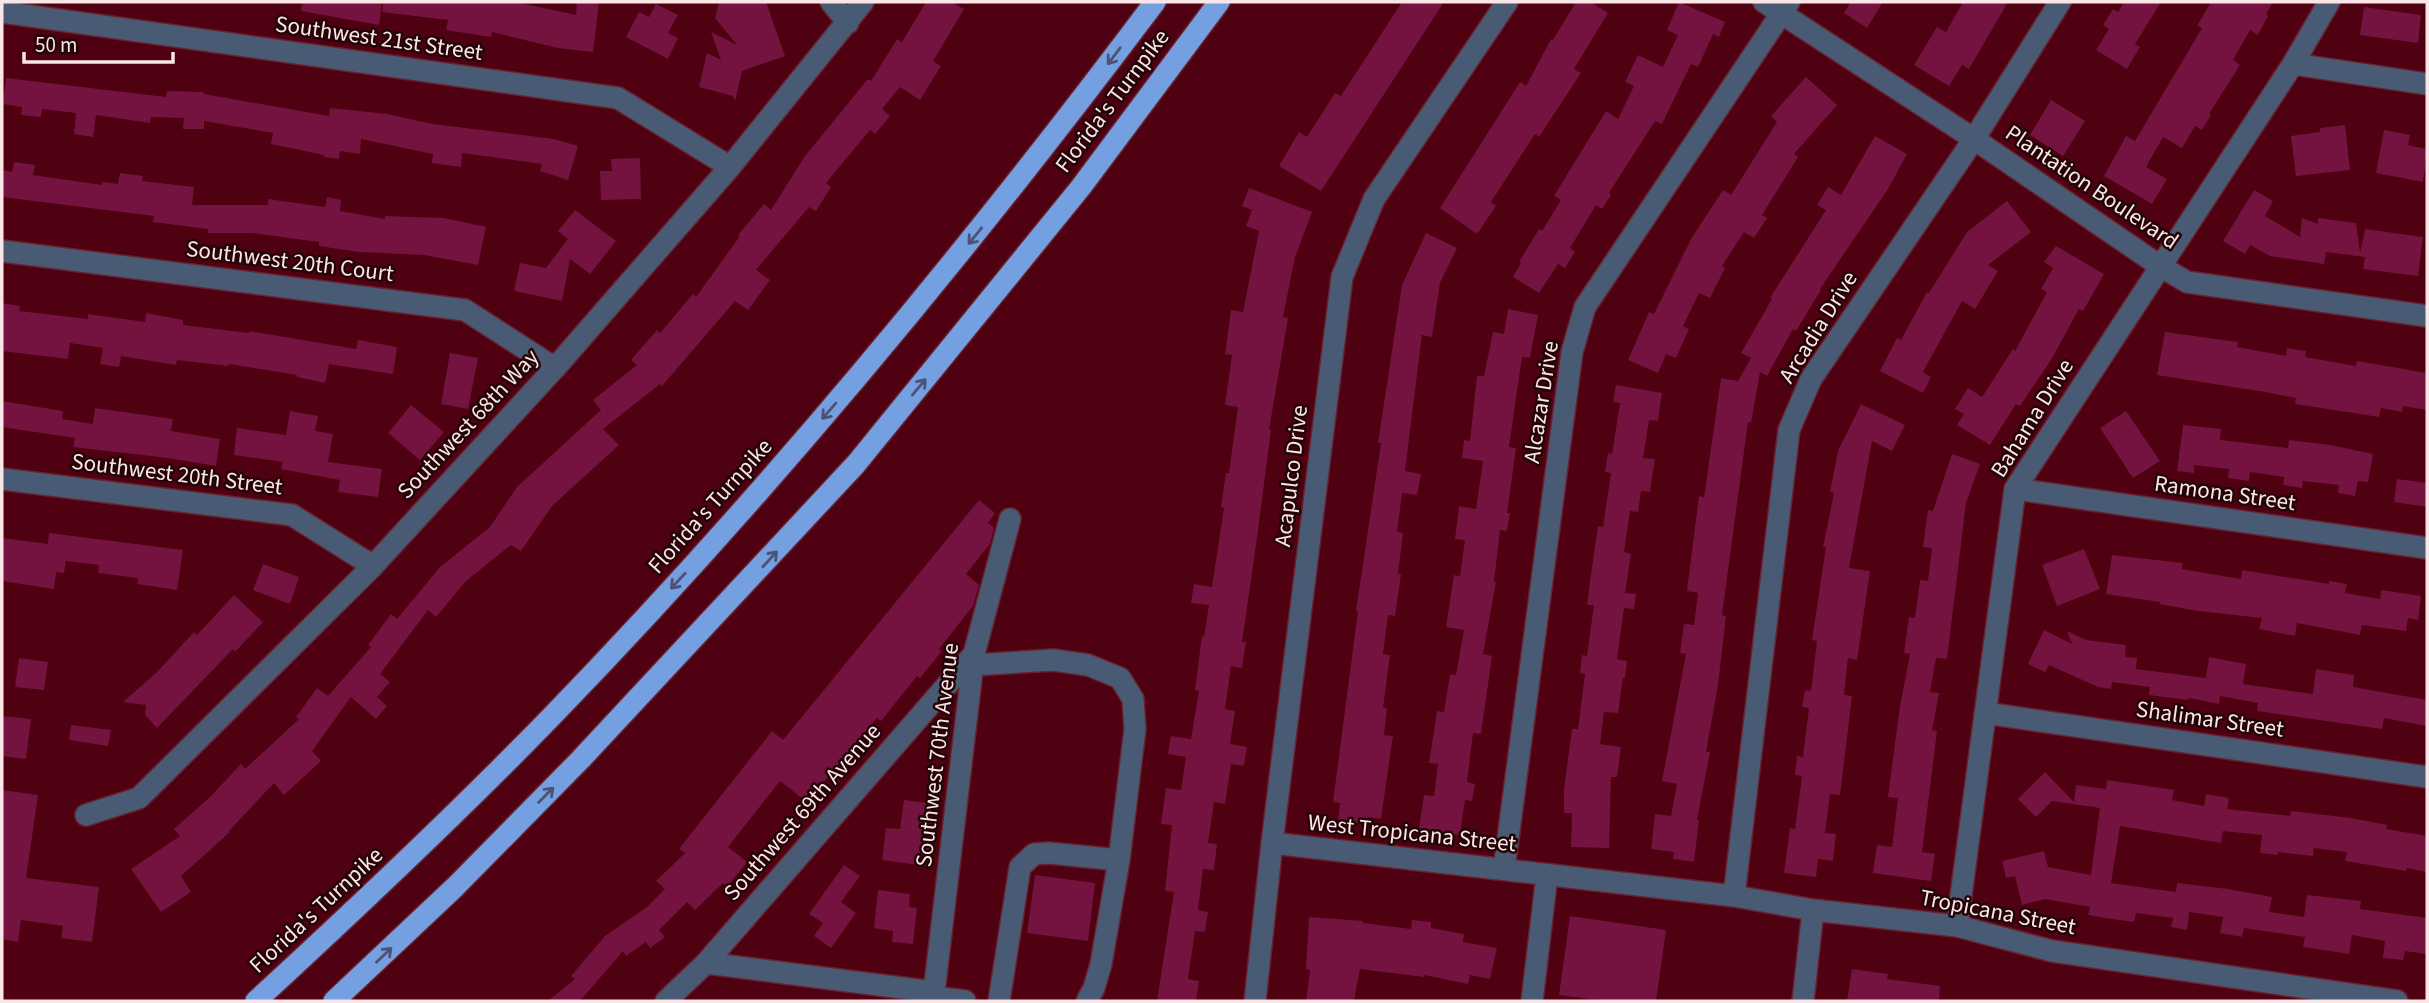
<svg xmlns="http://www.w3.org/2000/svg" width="2429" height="1003" font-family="'Source Sans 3',sans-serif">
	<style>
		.building { fill: #741340 }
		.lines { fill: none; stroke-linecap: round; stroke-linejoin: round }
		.minor-casing { stroke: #67212f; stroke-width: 24 }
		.highway-casing { stroke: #67212f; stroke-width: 24 }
		.minor { stroke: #495a75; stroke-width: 21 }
		.highway { stroke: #749fe1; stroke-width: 21 }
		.oneway { stroke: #4c5274 }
		.labels { text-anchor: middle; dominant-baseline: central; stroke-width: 5; stroke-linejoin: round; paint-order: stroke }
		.street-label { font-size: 23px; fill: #fae6e6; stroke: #230407 }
	</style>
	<rect width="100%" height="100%" fill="#4f0111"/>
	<path class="building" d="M302,2H382L379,25L301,11Z
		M383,2H516L576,15L577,2L599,3L593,52L558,48L492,32L491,37L446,30L448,20L382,12Z
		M719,2H766L785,56L742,71L735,101L733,96L699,87L707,53L721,60L711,32L737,45L715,18Z
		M926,2H951L964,9L933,61L941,66L920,100L900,87L882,109L890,116L875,134L870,130L826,183L831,187L816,211L809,207L756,270L770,280L748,310L735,301L662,386L660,384L603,429L619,445L552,506L521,551L511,545L466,581L436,617L428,610L380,674L390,682L377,697L387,706L376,719L351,697L312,751L321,761L284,795L274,783L229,831L230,832L181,876L191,892L161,912L131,869L180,836L174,829L210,797L241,764L245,769L299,719L296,717L317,688L328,696L371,647L368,645L391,614L397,619L440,567L490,527L517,487L601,410L593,400L637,365L631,360L657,330L660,333L693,294L696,297L740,236L738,235L764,204L771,210L805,156L868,79L871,81L897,39L902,42Z
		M1402,2H1444L1321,191L1279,166L1299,132L1307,137L1335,93L1341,96Z
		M1576,2H1590L1608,13L1574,69L1581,73L1539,137L1535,134L1491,202L1496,206L1477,234L1440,208L1520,82L1526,86L1551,39L1553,40Z
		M1679,2L1725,22L1719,37L1713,34L1698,67L1691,64L1662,124L1655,121L1609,193L1611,195L1602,209L1596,205L1570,248L1575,252L1565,268L1558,264L1539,293L1513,277L1521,263L1519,262L1539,229L1542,231L1561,200L1554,196L1606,111L1618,119L1634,86L1625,82L1638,55L1663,67L1678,35L1667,30Z
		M1851,2H1883L1867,28L1844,13Z
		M1963,2H2008L1969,69L1962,65L1949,86L1914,65L1937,27L1946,32Z
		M2124,2H2161L2135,44L2140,47L2127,69L2096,50L2109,29L2103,25L2113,9L2118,12Z
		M2211,2H2273L2266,14L2268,16L2258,35L2250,30L2233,60L2240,65L2209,114L2211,115L2202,130L2195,126L2182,148L2163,137L2146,167L2167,179L2152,204L2104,176L2126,136L2135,141L2202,28L2197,26Z
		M656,4L678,15L668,33L678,38L668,59L626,37L639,12L649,17Z
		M2364,7L2421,15L2418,43L2360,35Z
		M1806,77L1837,105L1794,154L1798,157L1762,215L1767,218L1754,238L1744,232L1722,266L1725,268L1710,298L1699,293L1683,326L1689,329L1676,358L1666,354L1658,373L1628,360L1649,312L1654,314L1691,239L1723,190L1731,195L1777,122L1771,116Z
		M6,78L166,97L167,91L204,92V94L329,116L330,108L387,114L433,124L554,139L578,146L568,180L540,171L542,164L462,153L461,167L432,163L433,154L361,139L360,154L340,151L339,159L324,157V155L271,144L273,133L204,121V129H183L184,118L151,117L150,123L96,115L93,137L74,134L76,113L42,109L41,117L21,115L22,107L3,104Z
		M2051,100L2085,121L2063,156L2030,135Z
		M2345,125L2350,170L2296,176L2291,136L2320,132V128Z
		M2384,130L2410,135L2408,145L2427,149L2423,182L2376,173Z
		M1875,136L1907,154L1888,189L1820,289L1821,290L1796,331L1793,329L1767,376L1760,372L1751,423L1748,422L1722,615L1726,616L1718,685L1706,752H1710L1697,820H1699L1694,862L1673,859L1674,852L1651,849L1655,814L1671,816L1677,784L1662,781L1686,654L1680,653L1684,624L1694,625L1698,593L1687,591L1699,496L1704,497L1721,378L1738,381L1751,358L1741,353L1772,299L1770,298L1826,210L1817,205L1828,187L1841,195Z
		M640,158L641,199L601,200L600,171H612L611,159Z
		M14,162L35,165L33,175L102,185V182L118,184L120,173L143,176L142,181L194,187L192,205H268V199L325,207L327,197L341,200L340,211L385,219V216L444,218L486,227L478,265L424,255L359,252L319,246V242L253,233H208V229L153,222L154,216L2,197V170L12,172Z
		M1249,188L1312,212L1295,257L1283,317L1288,318L1269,430H1271L1257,538L1242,642H1246L1242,668L1231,666L1225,709L1235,711L1230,744L1247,747L1244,766L1231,764L1225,804L1214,802L1208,843L1217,844L1214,870L1203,869L1198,910L1208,912L1205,932L1195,931L1188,979L1199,981L1196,1001H1157L1174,892L1165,891L1172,825L1161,824L1166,788L1181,790L1186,757L1168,754L1171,736L1191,739L1199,691L1195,690L1202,636L1204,637L1209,605L1191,603L1194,584L1212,587L1224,508L1221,507L1226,473H1229L1238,407L1225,405L1232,355L1225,354L1231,310L1243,312L1259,231L1246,226L1252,210L1242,206Z
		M2254,190L2273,201L2265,216L2300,237L2302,218L2318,224V218L2356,223L2360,253L2365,229L2423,237L2418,276L2363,269L2365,257L2326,252L2324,264L2270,256L2250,245L2245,254L2223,241Z
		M2007,201L2031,232L1988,265L1998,271L1975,309L1962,301L1923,372L1931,377L1923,393L1880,371L1897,338L1901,340L1927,292L1929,293L1967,232Z
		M575,210L616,241L590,274L570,259L562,301L514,291L520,263L546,268L568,239L558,231Z
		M1426,233L1457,248L1440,283L1432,337L1422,335L1405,471L1421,474L1417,495L1402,493L1397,532L1403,533L1398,574H1401L1395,616L1388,615L1383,654L1390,655L1383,708H1387L1384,735L1393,736L1381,819L1368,817L1367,824L1338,821L1340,803L1333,802L1358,611H1356L1381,443H1378L1402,285Z
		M2056,246L2104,274L2083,311L2079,309L2051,360L2020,406L2016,404L1990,445L1957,425L1964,414L1955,409L1968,388L1982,397L2013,349L2015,351L2047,292L2041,289L2053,268L2044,262Z
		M2,303L20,306L19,311L88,319V314L145,322L146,313L183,320V325L249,333V331L356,349L358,340L397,347L393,374L329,364L325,383L297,377V375L229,364L228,366L177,360L176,365L121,356L119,367L100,364L103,348L70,343L68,359L2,351Z
		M1508,309L1538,315L1530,358L1522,357L1509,447L1516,448L1507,513H1510L1507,531L1500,530L1494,582H1496L1483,654L1492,656L1481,734L1473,733L1467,782L1475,784L1472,801L1465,800L1460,835L1419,829L1424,795L1434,796L1438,764L1429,763L1437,711L1444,712L1450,674L1456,675L1464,630L1446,627L1454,575L1460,576L1465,540L1455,539L1459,506L1476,509L1483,461L1462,458L1464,440L1470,441L1477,376H1484L1493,332L1504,334Z
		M2165,332L2238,342L2237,347L2286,356L2287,348L2306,351L2305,357L2356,366L2357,361L2427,373V410L2403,406L2402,412L2381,408L2379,417L2295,404L2296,398L2265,392L2157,375Z
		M450,353L478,358L468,409L441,404Z
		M1616,385L1662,393L1658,421L1649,420L1643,458L1655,459L1650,492L1641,491L1638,512L1630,511L1624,552L1631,554L1625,593L1636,594L1634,609L1624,608L1617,659L1627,661L1625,678H1623L1618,713L1604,712L1600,744L1621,747L1617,777H1611L1609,848L1571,847L1572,813H1564V789L1572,729H1578L1585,674L1580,673L1582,655L1587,656L1594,605H1587L1591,574L1598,526L1603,527L1611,473L1605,472L1608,453L1612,454L1620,403L1613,402Z
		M2,401L63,411L62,419L93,424L95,408L173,419L171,431L220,439L216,466L168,458L73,447L75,438L2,427Z
		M1861,404L1905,425L1892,451L1872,441L1849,568L1870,571L1857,660L1848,658L1844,695L1852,696L1840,795L1830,794L1825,833L1836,834L1833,861L1818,859L1816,877L1784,873L1790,828L1795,829L1802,776L1795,775L1797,756L1803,757L1809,708L1802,707L1805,690L1811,691L1817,641L1812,640L1826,547H1823L1834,493L1830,492L1838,451Z
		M411,405L444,432L420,460L388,433Z
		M290,411L318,416L315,431L333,434L328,462L382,469L378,497L338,492L340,480L281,469L283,462L234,455L237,428L286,435Z
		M2126,411L2160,461L2133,478L2100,428Z
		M2183,425L2221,429L2220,440L2288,448L2289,440L2330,445L2373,454L2368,482L2358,481L2355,496L2338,493L2339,485L2303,481L2302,488L2283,485L2284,477L2250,472L2249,481L2228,478L2229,469L2194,465V473L2177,471Z
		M1952,454L1980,464L1966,503L1947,659L1936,658L1930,692L1939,693L1932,730L1937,731L1922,852L1935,854L1931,881L1873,873L1877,845L1892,847L1898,798L1888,797L1900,706L1910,654L1904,653L1909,617L1915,618L1920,580L1928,581L1932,548L1923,547L1928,510L1933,511Z
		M2397,479L2427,483V507L2394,502Z
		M979,500L995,513L988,523L994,528L990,544L966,574L979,585L973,606L939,649L942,651L920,678L917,676L881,721L877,718L807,802L780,781L728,847L747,862L727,887L723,883L695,910L687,902L659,930L665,937L650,948L646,942L626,956L623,951L580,1001H548L575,979L571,976L605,936L647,907L665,889L656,881L685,853L679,849L772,731L783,740Z
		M49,533L183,550L177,590L137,584L138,578L98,573L99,565L66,561L64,573L56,572L54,589L2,581V538L48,544Z
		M2084,549L2100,589L2057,606L2042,565Z
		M2112,555L2183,563L2182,569L2241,579L2242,570L2329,584V581L2347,584L2345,593L2380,599L2381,590L2421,596L2418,620L2408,618L2406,631L2362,625L2360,635L2297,623L2295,636L2259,629L2262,618L2198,611L2159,604L2160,602L2106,594Z
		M263,564L299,577L290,604L253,590Z
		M234,595L263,622L235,652L233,649L157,728L145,715L146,705L123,702L157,672L194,632L197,635Z
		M2044,630L2072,644L2067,631L2086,640L2126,645L2125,657L2137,658L2136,669L2206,678L2209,657L2246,664L2243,684L2313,694L2316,669L2354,675L2353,687L2427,700V726L2384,718L2382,729L2257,711L2258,703L2220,696L2219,704L2189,698L2188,700L2149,695L2150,687L2112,682L2111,689L2098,687L2049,665L2045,672L2028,664Z
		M19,658L48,662L44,690L15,687Z
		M2,716L31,719L26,759L2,756Z
		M71,725L111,730L108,746L69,740Z
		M2045,772L2074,802L2076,785L2106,789L2107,780L2174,790L2172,800L2204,806L2206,794L2229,798L2227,809L2290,816L2291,811L2351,818L2387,825L2386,829L2427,836V872L2407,868L2406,871L2345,861L2347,852L2314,848L2313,856L2278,852L2277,855L2260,853L2262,835L2223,831L2221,843L2120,826L2111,883L2176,892L2177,883L2228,889L2272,897L2269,912L2304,917L2307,895L2361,901L2360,909L2427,918L2426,954L2405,951L2403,960L2383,958L2385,941L2352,935L2349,954L2303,947L2305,937L2244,928L2242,937L2220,933L2223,917L2189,912L2187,930L2171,927L2173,918L2136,913L2134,922L2105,918L2088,915L2090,907L2045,899L2022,905L2015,876L2006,878L2002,861L2044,851L2048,867L2091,875L2100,808L2052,801L2036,817L2018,799Z
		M2,790L38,795L26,878L99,887L92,942L61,938L63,926L21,920L18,942L2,939Z
		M904,800L935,804L927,866L882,860L886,828L900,829Z
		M844,865L860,876L841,902L856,913L831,948L814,936L823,923L809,914Z
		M1035,875L1095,883L1088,941L1027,933Z
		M878,890L910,894L909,907L917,908L913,944L892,942L893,931L874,928Z
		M1570,916L1666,930L1656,1001H1604L1559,995Z
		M1309,917L1363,921V923L1411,929L1412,920L1431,922V928L1464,934L1463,942L1497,948L1490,979L1470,975L1468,984L1424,975V977L1360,969L1354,1001H1306L1310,970L1306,969Z
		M1852,969L1888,974L1887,979L1940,986L1939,1001H1847Z"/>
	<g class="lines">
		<defs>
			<path id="minor" d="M831,2L848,23
				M1764,2L1974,139L2160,266L2187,282L2427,316
				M2,12L618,98L730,167
				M2293,64L2427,84
				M2,251L465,310L555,368
				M2,479L292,515L373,566
				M2015,489L2427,548
				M973,665L1053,660L1088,665L1120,678L1133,699L1135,729L1119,860L1101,964L1094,988L1087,1001
				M1985,713L2427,777
				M86,815L139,798L373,566L555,368L730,167L863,2
				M1272,843L1734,896L1813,910L1957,926L2052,951L2397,1001
				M1504,869L1572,352L1585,307L1789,2
				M1734,896L1789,430L1811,379L1974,139L2060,2
				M1957,926L2015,489L2293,64L2329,2
				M706,963L934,992
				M934,997L965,1001
				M666,1001L706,963L974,654
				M933,1001L974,654L1010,519
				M999,1001L1020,867L1034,854L1049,853L1119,860
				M1255,1001L1272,843L1342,277L1374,199L1507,2
				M1532,1001L1547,875
				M1803,1001L1813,910"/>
			<path id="highway" d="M256,1001C357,908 458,813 553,715C770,491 968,251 1155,2
				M334,1001L455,887L581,759L856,464L1081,187L1219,2"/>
		</defs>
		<use href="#minor" class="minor-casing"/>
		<use href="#highway" class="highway-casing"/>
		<use href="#minor" class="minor"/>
		<use href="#highway" class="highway"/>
	</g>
	<defs><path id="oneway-shaft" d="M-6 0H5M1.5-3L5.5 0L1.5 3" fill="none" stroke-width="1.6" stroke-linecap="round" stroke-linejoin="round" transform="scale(1.75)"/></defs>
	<g class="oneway">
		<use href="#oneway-shaft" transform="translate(1114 56) rotate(127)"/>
		<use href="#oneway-shaft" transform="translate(975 236) rotate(129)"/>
		<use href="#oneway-shaft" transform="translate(919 387) rotate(-50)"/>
		<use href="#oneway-shaft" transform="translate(829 411) rotate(131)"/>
		<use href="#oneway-shaft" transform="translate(770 559) rotate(-47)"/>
		<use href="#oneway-shaft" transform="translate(678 581) rotate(133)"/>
		<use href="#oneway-shaft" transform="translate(546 795) rotate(-45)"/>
		<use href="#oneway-shaft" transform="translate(384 955) rotate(-44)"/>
	</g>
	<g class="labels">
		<g class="street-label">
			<text transform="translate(379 38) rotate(8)">Southwest 21st Street</text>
			<text transform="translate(1112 101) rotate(-53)">Florida's Turnpike</text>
			<text transform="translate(2092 187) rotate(34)">Plantation Boulevard</text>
			<text transform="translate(290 261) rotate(7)">Southwest 20th Court</text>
			<text transform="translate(1818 327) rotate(-58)">Arcadia Drive</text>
			<text transform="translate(1541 402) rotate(-81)">Alcazar Drive</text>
			<text transform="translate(2032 418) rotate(-58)">Bahama Drive</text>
			<text transform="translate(468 424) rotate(-47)">Southwest 68th Way</text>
			<text transform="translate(177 474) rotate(7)">Southwest 20th Street</text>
			<text transform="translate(1291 476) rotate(-83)">Acapulco Drive</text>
			<text transform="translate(2225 493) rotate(8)">Ramona Street</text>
			<text transform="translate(710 506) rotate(-48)">Florida's Turnpike</text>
			<text transform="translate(2210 719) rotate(8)">Shalimar Street</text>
			<text transform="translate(937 755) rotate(-83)">Southwest 70th Avenue</text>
			<text transform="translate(802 812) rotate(-49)">Southwest 69th Avenue</text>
			<text transform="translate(1412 833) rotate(6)">West Tropicana Street</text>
			<text transform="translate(316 910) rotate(-43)">Florida's Turnpike</text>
			<text transform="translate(1998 912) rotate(11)">Tropicana Street</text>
		</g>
	</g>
	<rect width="2429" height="1003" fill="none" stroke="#fae6e6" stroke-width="7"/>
	<path d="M24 52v10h149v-10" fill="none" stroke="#fae6e6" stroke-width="3.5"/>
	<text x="35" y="52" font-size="21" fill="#fae6e6" stroke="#230407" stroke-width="5" paint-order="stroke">50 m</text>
</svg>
